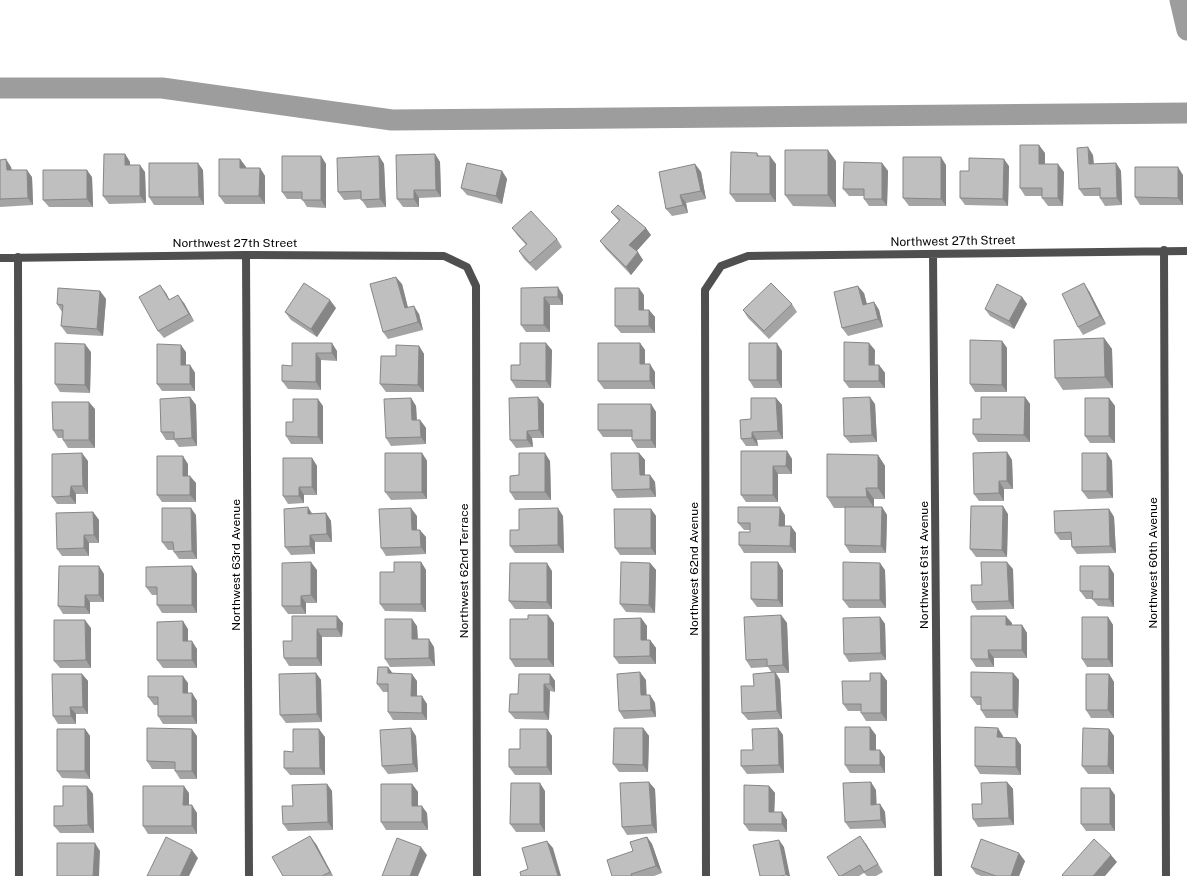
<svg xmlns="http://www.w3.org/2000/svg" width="1187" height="876" font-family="'Public Sans',sans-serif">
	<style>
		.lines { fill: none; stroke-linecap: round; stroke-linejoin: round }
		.canal { stroke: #9d9d9d; stroke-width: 21 }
		.minor { stroke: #4f4f4f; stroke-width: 8 }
		.wall { fill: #a4a4a4 }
		.shaded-wall { fill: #868686 }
		.building { fill: #bfbfbf; stroke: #868686 }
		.labels { text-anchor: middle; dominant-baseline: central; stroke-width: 3; stroke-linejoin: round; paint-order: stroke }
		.street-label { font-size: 12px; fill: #000; stroke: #fff }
	</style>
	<rect width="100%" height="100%" fill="#fff"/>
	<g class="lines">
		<path class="canal" d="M1180,0L1187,30
			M0,88H162L392,120L1187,113"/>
		<path class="minor" d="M1164,250L1166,876
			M933,254L938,876
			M246,255L249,876
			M18,257L19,876
			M0,258L246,255L444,256L467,267L476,286L477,876
			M706,876L705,290L721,266L748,256L1187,251"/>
	</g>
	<path class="wall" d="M757,153L759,156L776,164V202H736L730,194Z
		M1045,153V164L1064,172L1063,206H1048L1042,198V196H1025L1020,188Z
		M125,154L130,162V165L145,172L146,203L109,204L103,196Z
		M435,154L440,162L441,197L419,198V207H403L397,199Z
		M1093,155L1094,164L1116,163L1121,171L1122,205L1105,206L1100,198V196H1084L1079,189Z
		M321,156L326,164V208L307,207L302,199H287L282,192Z
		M379,156L384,164L386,207L367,208L361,199L344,200L338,192Z
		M240,159L246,167L245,168H260L265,176V204H225L219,196Z
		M0,160L11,167L12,170L32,177L33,205L0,207Z
		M836,161V207L793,206L785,195Z
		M882,163L888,171L887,206H869L864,199V196H849L843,189Z
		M695,164L701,172L706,199L686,203L688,213L672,216L666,209Z
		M946,165V206H909L903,198Z
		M1009,166L1008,206L965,205L960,198L969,171Z
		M203,170L204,205H154L149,197Z
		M502,171L507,179L502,204L467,195L461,188Z
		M1183,175V205H1140L1135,197Z
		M92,177L93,207H49L43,200Z
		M611,212L651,235L636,251L643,260L631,275L606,249L600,241L619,221Z
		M512,228L557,239L562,247L536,271L524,259L519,251L526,245L518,236Z
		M402,284L408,308L419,314L423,330L388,339L383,332Z
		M521,288L563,295V305H550V332H526L521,325Z
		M100,291L106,299L103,336L67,334L61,326L62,312L57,304Z
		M1089,291L1106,324L1083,335L1078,327Z
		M166,293L169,300L184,303L194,321L164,338L158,331Z
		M864,293L867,304L874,302L879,310L883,327L848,336L842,328Z
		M644,295V310H649L655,317V333H621L615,326Z
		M1022,297L1027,304L1014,329L990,316L985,309Z
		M792,304L797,312L769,339L748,318L743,310Z
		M336,308L317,337L291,320L285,312Z
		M1104,338L1112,349L1113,388L1063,390L1055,378Z
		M1002,341L1007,348V392H975L970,384Z
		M292,343L337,351V361L321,360V390L288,389L282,381L292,366Z
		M640,343L645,350V364L655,372V389H604L598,381Z
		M419,346L424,354V392H386L380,384Z
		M552,350L551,388H516L511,380L520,365Z
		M875,350V365H879L885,373V388H849L844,381Z
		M782,351V388H754L749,380Z
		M91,352L90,393L60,392L55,384Z
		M186,352V365H190L195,373V391H162L157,384Z
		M190,397L196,405L197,446L179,447L174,440H166L161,432Z
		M1025,397L1030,404V442H978L973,434L981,419Z
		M411,398L416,406L417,420H420L426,428V444L391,446L386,438Z
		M776,398L782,405L783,439L757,440L758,446H746L741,439L751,419Z
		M1109,398L1115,406V443H1090L1085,436Z
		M544,404V438H532L533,447L516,448L510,440Z
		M651,404L656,412V448H637L632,440V437H603L598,430Z
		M875,404L877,442L850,443L844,436Z
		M323,406V444H291L286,436L293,422Z
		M95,409V448H68L63,440V438H58L53,430Z
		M787,451L792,459V474H778V502H746L741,495Z
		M1007,452L1012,460L1013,489H1004V501H979L974,494Z
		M422,453L427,461V499L391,500L385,492Z
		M639,453L645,460V475H650L655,482L656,497L617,498L612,490Z
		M1107,453L1112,461L1113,498L1088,499L1082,491Z
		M878,455L885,466V499H874V507H882L887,515L886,553H850L845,545V508H834L827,497Z
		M312,458L317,466V495H304V503L288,504L283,496Z
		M88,461V494H76V504H57L52,497Z
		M550,461L551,500H515L510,492L519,475Z
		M188,464V476L196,483V502H162L157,495Z
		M651,509L656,516V555H620L615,548Z
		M1109,509L1114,517L1116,553L1077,554L1072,547L1071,540H1060L1055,533Z
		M93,512L99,520V543H89V556H62L57,549Z
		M326,513L331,521L332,542H315V554L291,555L285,547L312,514Z
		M1008,514L1007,557H976L970,549Z
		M196,515L197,559H179L174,552V550H168L162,542Z
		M785,515V526L796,533V553H744L739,545L750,532V530H744L738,523Z
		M417,516V530L426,537V554L386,556L381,548Z
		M563,516L564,553H515L510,546L519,530Z
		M421,562L426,570V612L385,611L380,604L394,572Z
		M650,563L656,570L655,613L626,612L620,604Z
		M192,566L197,574V613H162L157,605V595H152L146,587Z
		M1109,566L1114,574V607L1098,606L1092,599H1086L1080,591Z
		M1013,569L1014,609L977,610L972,602L982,585Z
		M317,570V603H306V614H288L282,606Z
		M783,570V607H757L751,599Z
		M885,570L886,608H849L843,600Z
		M552,571V609H515L509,601Z
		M104,574V602H90V614H63L58,606Z
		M548,615L554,623V667H515L510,659L528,619Z
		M781,615L787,623L789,673H776L780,680L782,719L748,720L742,713L754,686L772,673L768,667L751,668L746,660Z
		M292,616L343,623L342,637H322V666H289L284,658L292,641Z
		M880,617L885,624L886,660L849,662L844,654Z
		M1108,617L1113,625V667H1087L1082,659Z
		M641,618L647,626V640H650L656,648V664H619L614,657Z
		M1012,623V625H1022L1027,633V658H994V667H976L971,659Z
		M417,626L418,639L434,647L435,666L390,667L385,659Z
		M91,628V668H60L54,661Z
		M188,629V641L197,649V668H163L157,660Z
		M316,673L321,680L322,722L286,723L280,715Z
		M393,673L417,681V696L427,704V720H393L388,712V692H383L377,684Z
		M881,673L887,681V721H866L861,713V711H848L843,704Z
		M1013,673L1019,680L1018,718H986L981,710V705H977L971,697Z
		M82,674L88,681V714H76V724H58L53,716Z
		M550,674L555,681V692L550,691L549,720L515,719L509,712L518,694Z
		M1109,674L1114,682V718H1091L1086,710Z
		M646,680V695H650L655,703L656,717L624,719L619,711Z
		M188,683V693H192L197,701V724H163L158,716V705H154L148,697Z
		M643,728L649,736L648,772H619L613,764Z
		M778,728L783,735L784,773L747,774L741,766L753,750Z
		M85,729L90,736V779L62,778L57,771Z
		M547,729L552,736V775H515L509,767L520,749Z
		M1109,729L1114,736V774H1088L1082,766Z
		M876,735V750H880L885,757V773H850L845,765Z
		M197,736V779H180L175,771V769H152L147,761Z
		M416,736L418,772L388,774L382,766Z
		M1003,736V737L1021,745V775L980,774L975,766Z
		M325,737V775H290L284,768L293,752Z
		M1007,782L1013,789L1014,825L978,827L973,819Z
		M327,784L332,791L333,830L288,831L283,824L293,806Z
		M412,784L418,792V806L427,813L428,830H386L381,822Z
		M87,786L93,794L94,833H60L54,826L63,806Z
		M769,786L775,793L774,812H782L787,820V832L749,831L744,824Z
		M655,789L657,833L627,835L622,827Z
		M876,790V804H880L885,812L886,828L850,829L845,822Z
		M545,791V832H516L510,824Z
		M189,793V805L197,813V834H148L143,826Z
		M1115,795V831H1086L1081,824Z
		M647,837L652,844L662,873L654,876H612L633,851Z
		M316,844L333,876H283Z
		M866,844L883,872L876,876H867L864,873L859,876H839Z
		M1025,861L1019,876H981L976,874L971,867Z"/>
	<path class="shaded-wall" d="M1039,145L1045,153V172L1039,164Z
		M1088,147L1093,155L1094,172L1089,164Z
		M828,150L836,161V207L828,195Z
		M125,154L130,162V172L125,165Z
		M435,154L440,162L441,197L436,190Z
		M321,156L326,164V208L321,200Z
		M379,156L384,164L386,207L380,199Z
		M770,156L776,164V202L770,194Z
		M941,157L946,165V206L941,199Z
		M6,159L11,167L12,178L7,170Z
		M240,159L246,167L245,176L240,168Z
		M1004,159L1009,166L1008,206L1003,199Z
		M198,163L203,170L204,205L199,197Z
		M882,163L888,171L887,206L882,199Z
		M1116,163L1121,171L1122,205L1117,198Z
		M695,164L701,172L706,199L701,191Z
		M1058,164L1064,172L1063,206L1058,198Z
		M140,165L145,172L146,203L140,196Z
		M1178,167L1183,175V205L1178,198Z
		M260,168L265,176V204L259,196Z
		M27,170L32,177L33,205L28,198Z
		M87,170L92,177L93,207L87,199Z
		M502,171L507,179L502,204L496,196Z
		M414,190L419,198V207L414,199Z
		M680,195L686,203L688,213L683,205Z
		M646,228L651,235L635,253L629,245Z
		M638,252L643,260L631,275L626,267Z
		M396,277L402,284L410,316L405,308Z
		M1084,283L1089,291L1106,324L1100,316Z
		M160,285L166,293L174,308L169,300Z
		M858,286L864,293L869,313L863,305Z
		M558,287L563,295V305L558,297Z
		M639,288L644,295V317L639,310Z
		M100,291L106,299L103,336L97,329Z
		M178,295L184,303L194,321L189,314Z
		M544,297L550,305V332L544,325Z
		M1022,297L1027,304L1014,329L1009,321Z
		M330,300L336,308L317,337L311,329Z
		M874,302L879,310L883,327L878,319Z
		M414,306L419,314L423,330L418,322Z
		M649,310L655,317V333L649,326Z
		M1104,338L1112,349L1113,388L1105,377Z
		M1002,341L1007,348V392L1002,385Z
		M332,343L337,351V361L332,353Z
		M546,343L552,350L551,388L546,381Z
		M640,343L645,350V372L640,364Z
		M777,343L782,351V388L777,380Z
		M869,343L875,350L874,373L869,365Z
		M85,344L91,352L90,393L85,385Z
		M181,345L186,352V373L181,365Z
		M419,346L424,354V392L418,385Z
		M316,353L321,360V390L316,382Z
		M650,364L655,372V389L650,381Z
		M190,365L195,373V391L190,384Z
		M879,365L885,373V388L879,381Z
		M190,397L196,405L197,446L192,438Z
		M538,397L544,404V438L539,430Z
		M870,397L875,404L877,442L872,435Z
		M1025,397L1030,404V442L1024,435Z
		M411,398L416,406L417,428L412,420Z
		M776,398L782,405L783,439L778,431Z
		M1109,398L1115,406V443L1109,436Z
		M318,399L323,406V444L318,437Z
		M89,402L95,409V448L89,440Z
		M651,404L656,412V448L651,440Z
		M420,420L426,428V444L421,437Z
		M527,431L532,438L533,447L527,440Z
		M752,432L757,440L758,446L752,438Z
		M787,451L792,459V474L786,466Z
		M1007,452L1012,460L1013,489L1007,481Z
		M82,453L88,461V494L83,486Z
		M422,453L427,461V499L422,492Z
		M545,453L550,461L551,500L545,492Z
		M639,453L645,460V483L640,475Z
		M1107,453L1112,461L1113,498L1107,491Z
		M878,455L885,466V499L878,488Z
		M183,456L188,464V483L183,476Z
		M312,458L317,466V495L312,487Z
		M773,466L778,474V502L773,495Z
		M650,475L655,482L656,497L650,489Z
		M190,476L196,483V502L190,495Z
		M999,481L1004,489V501L999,493Z
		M71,486L76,494V504L70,496Z
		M299,487L304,495V503L299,496Z
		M866,488L874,499V508L867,497Z
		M1003,506L1008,514L1007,557L1002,550Z
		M308,507L313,515L308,514Z
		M780,507L785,515V533L779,526Z
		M882,507L887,515L886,553L881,546Z
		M191,508L196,515L197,559L192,551Z
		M411,508L417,516V538L412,530Z
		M558,508L563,516L564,553L558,545Z
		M651,509L656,516V555L651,548Z
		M1109,509L1114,517L1116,553L1110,546Z
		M93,512L99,520V543L94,535Z
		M326,513L331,521L332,542L327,534Z
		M791,526L796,533V553L790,546Z
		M420,530L426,537V554L421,547Z
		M84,535L89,543V556L84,548Z
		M310,535L315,542V554L310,546Z
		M311,562L317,570V603L311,595Z
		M421,562L426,570V612L421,604Z
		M778,562L783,570V607L778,600Z
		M1007,562L1013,569L1014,609L1009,601Z
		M547,563L552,571V609L547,602Z
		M650,563L656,570L655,613L649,605Z
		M880,563L885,570L886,608L880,600Z
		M99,566L104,574V602L99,595Z
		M192,566L197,574V613L192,605Z
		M1109,566L1114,574V607L1109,599Z
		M85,595L90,602V614L85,607Z
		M301,596L306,603V614L301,606Z
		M548,615L554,623V667L548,659Z
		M781,615L787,623L789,673L783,665Z
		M337,616L343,623L342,637L337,629Z
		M1006,616L1012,623V633L1006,625Z
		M880,617L885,624L886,660L881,653Z
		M1108,617L1113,625V667L1108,659Z
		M641,618L647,626V648L641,640Z
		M412,619L417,626L418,647L412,639Z
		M85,620L91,628V668L86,660Z
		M183,621L188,629V649L183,641Z
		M1022,625L1027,633V658L1022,650Z
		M317,629L322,637V666L317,658Z
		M429,639L434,647L435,666L429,658Z
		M650,640L656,648V664L650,656Z
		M192,641L197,649V668L192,660Z
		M988,650L994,658V667L989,659Z
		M388,667L394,675L388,673Z
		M640,672L646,680L647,703L641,695Z
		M775,672L780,680L782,719L777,711Z
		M316,673L321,680L322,722L317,714Z
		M881,673L887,681V721L881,713Z
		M1013,673L1019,680L1018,718L1013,710Z
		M82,674L88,681V714L83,707Z
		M412,674L417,681V703L411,696Z
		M550,674L555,681V692L550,684Z
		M1109,674L1114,682V718L1108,710Z
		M183,676L188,683V701L183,693Z
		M544,684L550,691L549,720L544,712Z
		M192,693L197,701V724L192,716Z
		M650,695L655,703L656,717L651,710Z
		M422,696L427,704V720L422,713Z
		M70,707L76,714V724L71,716Z
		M870,727L876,735V757L870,750Z
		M411,728L416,736L418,772L413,764Z
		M643,728L649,736L648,772L643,765Z
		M778,728L783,735L784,773L779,765Z
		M998,728L1003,736V745L997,737Z
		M85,729L90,736V779L85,771Z
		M192,729L197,736V779L192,771Z
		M319,729L325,737V775L320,768Z
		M547,729L552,736V775L547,767Z
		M1109,729L1114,736V774L1108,766Z
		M1016,738L1021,745V775L1016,767Z
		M880,750L885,757V773L880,765Z
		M649,782L655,789L657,833L652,825Z
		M871,782L876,790L877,812L871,805Z
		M1007,782L1013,789L1014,825L1009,818Z
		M540,783L545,791V832L540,824Z
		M327,784L332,791L333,830L328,822Z
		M412,784L418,792V813L412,806Z
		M87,786L93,794L94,833L88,825Z
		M184,786L189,793V813L183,805Z
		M769,786L775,793L774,820L769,812Z
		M1110,788L1115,795V831L1110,824Z
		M880,804L885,812L886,828L881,820Z
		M192,805L197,813V834L192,826Z
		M422,806L427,813L428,830L422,822Z
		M782,812L787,820V832L782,824Z
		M310,836L316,844L333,876L330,872Z
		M860,836L866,844L883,872L878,864Z
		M647,837L652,844L662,873L656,866Z
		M779,840L784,847L790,876H787L786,875Z
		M547,841L553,848L561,876H558Z
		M95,843L100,851L99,876H93Z
		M421,847L427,855L418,876H410Z
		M192,850L198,858L189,876H180Z
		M1019,853L1025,861L1019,876H1011Z
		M1111,855L1117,862L1105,876H1093Z"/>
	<path class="building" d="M1020,145H1039V164H1058V198H1042V188H1020Z
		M1088,147L1089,164L1116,163L1117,198H1100V188L1079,189L1077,148Z
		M785,150H828V195H785Z
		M731,152L757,153V156H770V194H730Z
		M104,154H125V165H140V196H103Z
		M435,154L436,190H414V199H397L396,155Z
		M282,156H321V200H302V192H282Z
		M379,156L380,199L361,200V191L338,192L337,158Z
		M903,157H941V199L903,198Z
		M969,158L1004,159L1003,199L960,198V171H969Z
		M6,159L7,170H27L28,198L0,199V160Z
		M219,159H240V168H260L259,196H219Z
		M844,162L882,163V199H864V189H843Z
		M149,163H198L199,197H149Z
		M467,163L502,171L496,196L461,188Z
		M695,164L701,191L680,195L683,205L666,209L659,172Z
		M1135,167H1178V198L1135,197Z
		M43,170H87V199L43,200Z
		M618,205L646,228L629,245L638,252L626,267L600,241L620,220L611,212Z
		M531,211L557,239L530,263L519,251L527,244L512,228Z
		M396,277L405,308L414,306L418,322L383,332L370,284Z
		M304,283L330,300L311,329L285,312Z
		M771,283L792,304L764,331L743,310Z
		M1084,283L1100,316L1078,327L1062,294Z
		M997,284L1022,297L1009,321L985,309Z
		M160,285L169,300L178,295L189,314L158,331L139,297Z
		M858,286L863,305L874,302L878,319L842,328L834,292Z
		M558,287V297H544V325H521V288Z
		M58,288L100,291L97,329L61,326L63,305L57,304Z
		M615,288H639V310H649V326H615Z
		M1104,338L1105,377L1055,378L1054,340Z
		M970,340L1002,341V385L970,384Z
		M844,342L869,343V365H879V381H844Z
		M55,343L85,344V385L55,384Z
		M292,343H332V353H316V382L282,381V365L292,366Z
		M520,343H546V381L511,380V365H520Z
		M598,343H640V364H650V381H598Z
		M749,343H777V380H749Z
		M157,344L181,345V365H190V384H157Z
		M396,345L419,346L418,385L380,384L381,356H396Z
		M190,397L192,438L174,439V432H161L160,399Z
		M538,397L539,430L527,431V440H510L509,398Z
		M870,397L872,435L844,436L843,398Z
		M981,397H1025L1024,435L973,434V419H981Z
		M411,398L412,420H420L421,437L386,438L384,399Z
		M751,398H776L778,431L752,432V438L741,439L740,420L751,419Z
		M1085,398H1109V436H1085Z
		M293,399H318V437L286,436V422H293Z
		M52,402H89V440H63V430H53Z
		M598,404H651V440H632V430H598Z
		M741,451H787L786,466H773V495H741Z
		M1007,452V481H999V493L974,494L973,453Z
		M82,453L83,486H71L70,496L52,497V454Z
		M385,453H422V492H385Z
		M519,453H545V492H510V476L519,475Z
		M611,453H639L640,475H650V489L612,490Z
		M1082,453H1107V491H1082Z
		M827,454L878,455V488H866L867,497H827Z
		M157,456H183V476H190V495H157Z
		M283,458H312V487H299V496H283Z
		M971,506H1003L1002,550L970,549Z
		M308,507V514L326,513L327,534L310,535V546L285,547L284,509Z
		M738,507H780L779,526H791L790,546L739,545V532H750V523H738Z
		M845,507H882L881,546L845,545Z
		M162,508H191L192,551L174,552L173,542H162Z
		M411,508L412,530H420L421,547L381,548L379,509Z
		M558,508V545L510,546V530H519V509Z
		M614,509H651V548H615Z
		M1109,509L1110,546L1072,547L1071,532L1055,533L1054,511Z
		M93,512L94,535H84V548L57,549L56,513Z
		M311,562V595L301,596V606H282V563Z
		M394,562H421V604H380V572H394Z
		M621,562L650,563L649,605L620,604Z
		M751,562H778V600L751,599Z
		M843,562L880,563V600H843Z
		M981,562H1007L1009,601L972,602L971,585H982Z
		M510,563H547V602L509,601Z
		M59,566H99V595H85V607L58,606Z
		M192,566V605H157V587H146V567Z
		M1080,566H1109V599H1092L1093,591H1080Z
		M528,615H548V659H510V619H528Z
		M781,615L783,665L767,666V659L746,660L744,617Z
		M292,616H337V629H317V658H284L283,641H292Z
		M971,616H1006V625H1022V650H988L989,659H971Z
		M880,617L881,653L844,654L843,618Z
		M1082,617H1108V659H1082Z
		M641,618V640H650V656L614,657V619Z
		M385,619H412V639H429V658L385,659Z
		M54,620H85L86,660L54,661Z
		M183,621V641H192V660H157V622Z
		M378,667H388V673L412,674L411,696H422V713L388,712V684H377Z
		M640,672L641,695H650L651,710L619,711L617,674Z
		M775,672L777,711L742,713L741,686H754L753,674Z
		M971,672L1013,673V710H981V697H971Z
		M316,673L317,714L280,715L279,674Z
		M870,673H881V713H861V704H843L842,681H870Z
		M52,674H82L83,707H70L71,716H53Z
		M519,674H550V684H544V712H509L510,694H518Z
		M1086,674H1109L1108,710H1086Z
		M148,676H183V693H192V716H158V697H148Z
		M845,727H870V750H880V765H845Z
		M975,727L998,728L997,737L1016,738V767L975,766Z
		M147,728L192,729V771H175V762L147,761Z
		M411,728L413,764L382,766L380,730Z
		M614,728H643V765L613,764Z
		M778,728L779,765L741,766V750H753L752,729Z
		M1083,728L1109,729L1108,766H1082Z
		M57,729H85V771H57Z
		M293,729H319L320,768H284V751L293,752Z
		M520,729H547V767H509V749H520Z
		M649,782L652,825L622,827L620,783Z
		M871,782V805L880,804L881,820L845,822L843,783Z
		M1007,782L1009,818L973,819L972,804H982L981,783Z
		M511,783H540V824H510Z
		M327,784L328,822L283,824L282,806H293L292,785Z
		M381,784H412V806H422V822H381Z
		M744,785L769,786V812H782V824H744Z
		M63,786H87L88,825L54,826V806H63Z
		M143,786H184L183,805H192V826H143Z
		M1081,788H1110V824H1081Z
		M310,836L330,872L322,876H283L272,857Z
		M860,836L878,864L864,872L860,865L841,876H839L827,857Z
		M166,837L192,850L180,876H147Z
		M647,837L656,866L631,874L632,876H612L607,860L633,851L630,842Z
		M397,838L421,847L410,876H382Z
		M981,839L1019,853L1011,876H996L971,867Z
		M1094,839L1111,855L1093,876H1063L1062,875Z
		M779,840L786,875L780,876H760L753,845Z
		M547,841L558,876H521L520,872L528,869L522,848Z
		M57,843H95L93,876H57Z"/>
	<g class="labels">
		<g class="street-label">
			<text transform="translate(953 241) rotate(-1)">Northwest 27th Street</text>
			<text x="235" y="243">Northwest 27th Street</text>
			<text transform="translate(1153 563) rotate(-90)">Northwest 60th Avenue</text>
			<text transform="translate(236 565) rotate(-90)">Northwest 63rd Avenue</text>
			<text transform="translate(924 565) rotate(-90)">Northwest 61st Avenue</text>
			<text transform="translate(694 569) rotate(-90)">Northwest 62nd Avenue</text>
			<text transform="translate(464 571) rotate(-90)">Northwest 62nd Terrace</text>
		</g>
	</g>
</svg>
